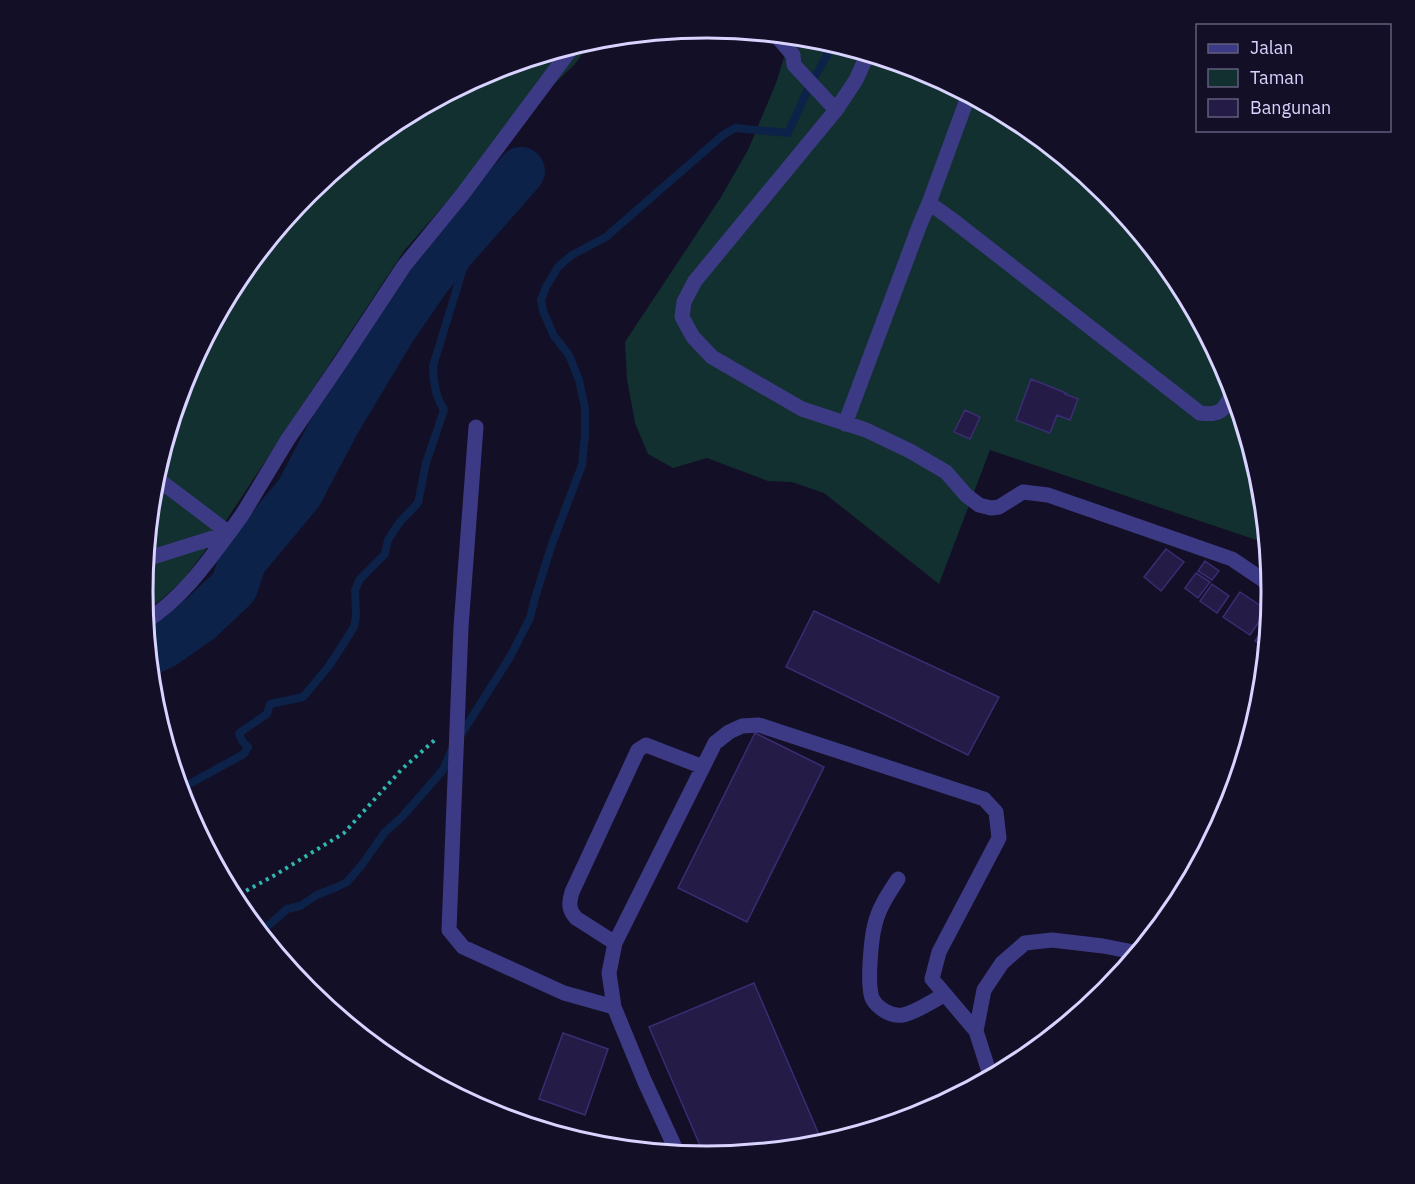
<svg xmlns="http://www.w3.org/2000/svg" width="1415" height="1184" font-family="'IBM Plex Sans',sans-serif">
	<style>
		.green { fill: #12302f }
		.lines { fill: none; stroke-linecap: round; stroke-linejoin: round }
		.stream { stroke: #0c2248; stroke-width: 8 }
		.river { stroke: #0c2248; stroke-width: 48 }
		.building { fill: #241b47; stroke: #3b2d73; stroke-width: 1.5 }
		.path { stroke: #2fb8b0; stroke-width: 4; stroke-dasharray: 3 4.5; stroke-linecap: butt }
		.minor { stroke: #3d3a85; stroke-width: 15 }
		.rim { fill: none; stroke: #d9d4ff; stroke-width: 3 }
	</style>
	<rect width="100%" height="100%" fill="#130f26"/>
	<path class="green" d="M767,33L818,38L924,70L1022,122L1107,193L1177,278L1230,376L1262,482L1268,544L990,450L939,584L824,493L792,482L768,481L707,458L673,468L648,454L635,423L627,379L625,342L721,197L748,150L776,83L785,54L772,37Z
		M593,39L575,64L523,114L404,251L216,536L184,579L160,601L144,611L143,592L153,481L186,375L238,278L308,192L394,122L492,70Z"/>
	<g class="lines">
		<path class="stream" d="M460,736L510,657L530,618L535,598L552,544L582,465L585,434V408L579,380L569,355L554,336L543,311L541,300L546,287L558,267L572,255L606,237L723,135L735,128L788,133L810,85L834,43
			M179,787L191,783L244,754L248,747L242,741L239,733L267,714L270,704L303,697L329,666L354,627L356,616L355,590L360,579L385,554L388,540L399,523L418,503L426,463L444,410C435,396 433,382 433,366L465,262L490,206
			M260,933L287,909L300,906L317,895L337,887L347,882L361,866L385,832L402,817L443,770L452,749"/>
		<path class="river" d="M148,652L163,645L200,619L234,587L243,560L299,493L336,423L393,328L428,277L521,171"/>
	</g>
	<path class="building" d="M1031,379L1066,393L1065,394L1078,399L1070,420L1057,415L1050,433L1016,420Z
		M965,410L980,417L970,439L954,432Z
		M1166,549L1184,562L1161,591L1144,577Z
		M1205,561L1219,571L1212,580L1198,571Z
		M1196,573L1210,582L1198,598L1185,588Z
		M1212,584L1229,596L1217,613L1200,601Z
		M1240,592L1267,610L1250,635L1223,617Z
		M814,611L999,697L968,755L786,667Z
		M1270,617L1267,649L1255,641Z
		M1248,721L1255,724L1249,742L1240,738Z
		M755,733L824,767L747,922L678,888Z
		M1200,851L1205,853L1188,887L1186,886Z
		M754,983L823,1144L817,1146L705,1157L649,1027Z
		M563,1033L608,1049L585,1115L539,1099Z"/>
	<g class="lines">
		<path class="path" d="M233,898L275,875L344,833L402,769L437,738"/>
		<path class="minor" d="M775,34L793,55L794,65L836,110
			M868,53L856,80L836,110L695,281L684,302L682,317L693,337L712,357L802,409L866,430L910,451L946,472L966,495L979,505L991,508L999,507L1023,492L1048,495L1232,559L1272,586
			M929,203L969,94
			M845,424L920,224L929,203L950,218L1200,413C1223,416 1224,409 1234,390
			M476,427L461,627L449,930L463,947L564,993L614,1007
			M146,559L229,533L242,515L288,439L342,360L404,266L462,195L574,45
			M145,622C181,599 204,567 229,533L155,477
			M898,879C889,893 879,907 875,924C871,939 867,984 872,998C877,1008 891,1017 903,1015C917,1012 932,1001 944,995
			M615,943L576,918C568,909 569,903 572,892L638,750L646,745L703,767
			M991,1078L976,1031L984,990L1002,963L1025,943L1052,940L1103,946L1139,953
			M678,1154L644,1080L614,1007L609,973L615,943L715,743L729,732L742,726L759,725L984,799L996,812L999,838L939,952L932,979L976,1031"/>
	</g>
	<path d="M0 0H1415V1184H0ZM153 592a554 554 0 1 1 1108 0a554 554 0 1 1-1108 0Z" fill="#130f26" fill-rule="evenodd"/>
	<path class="rim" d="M153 592a554 554 0 1 1 1108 0a554 554 0 1 1-1108 0Z"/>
	<rect x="1196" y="24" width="195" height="108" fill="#130f26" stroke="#625e7d" stroke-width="1.5"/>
	<rect x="1208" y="44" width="30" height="9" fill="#3d3a85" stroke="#625e7d" stroke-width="1.5"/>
	<text x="1250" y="54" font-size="18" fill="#d9d4ff">Jalan</text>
	<rect x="1208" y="69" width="30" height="18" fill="#12302f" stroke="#625e7d" stroke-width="1.5"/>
	<text x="1250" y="84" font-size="18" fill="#d9d4ff">Taman</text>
	<rect x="1208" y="99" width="30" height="18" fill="#241b47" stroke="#625e7d" stroke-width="1.5"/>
	<text x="1250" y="114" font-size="18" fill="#d9d4ff">Bangunan</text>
</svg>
